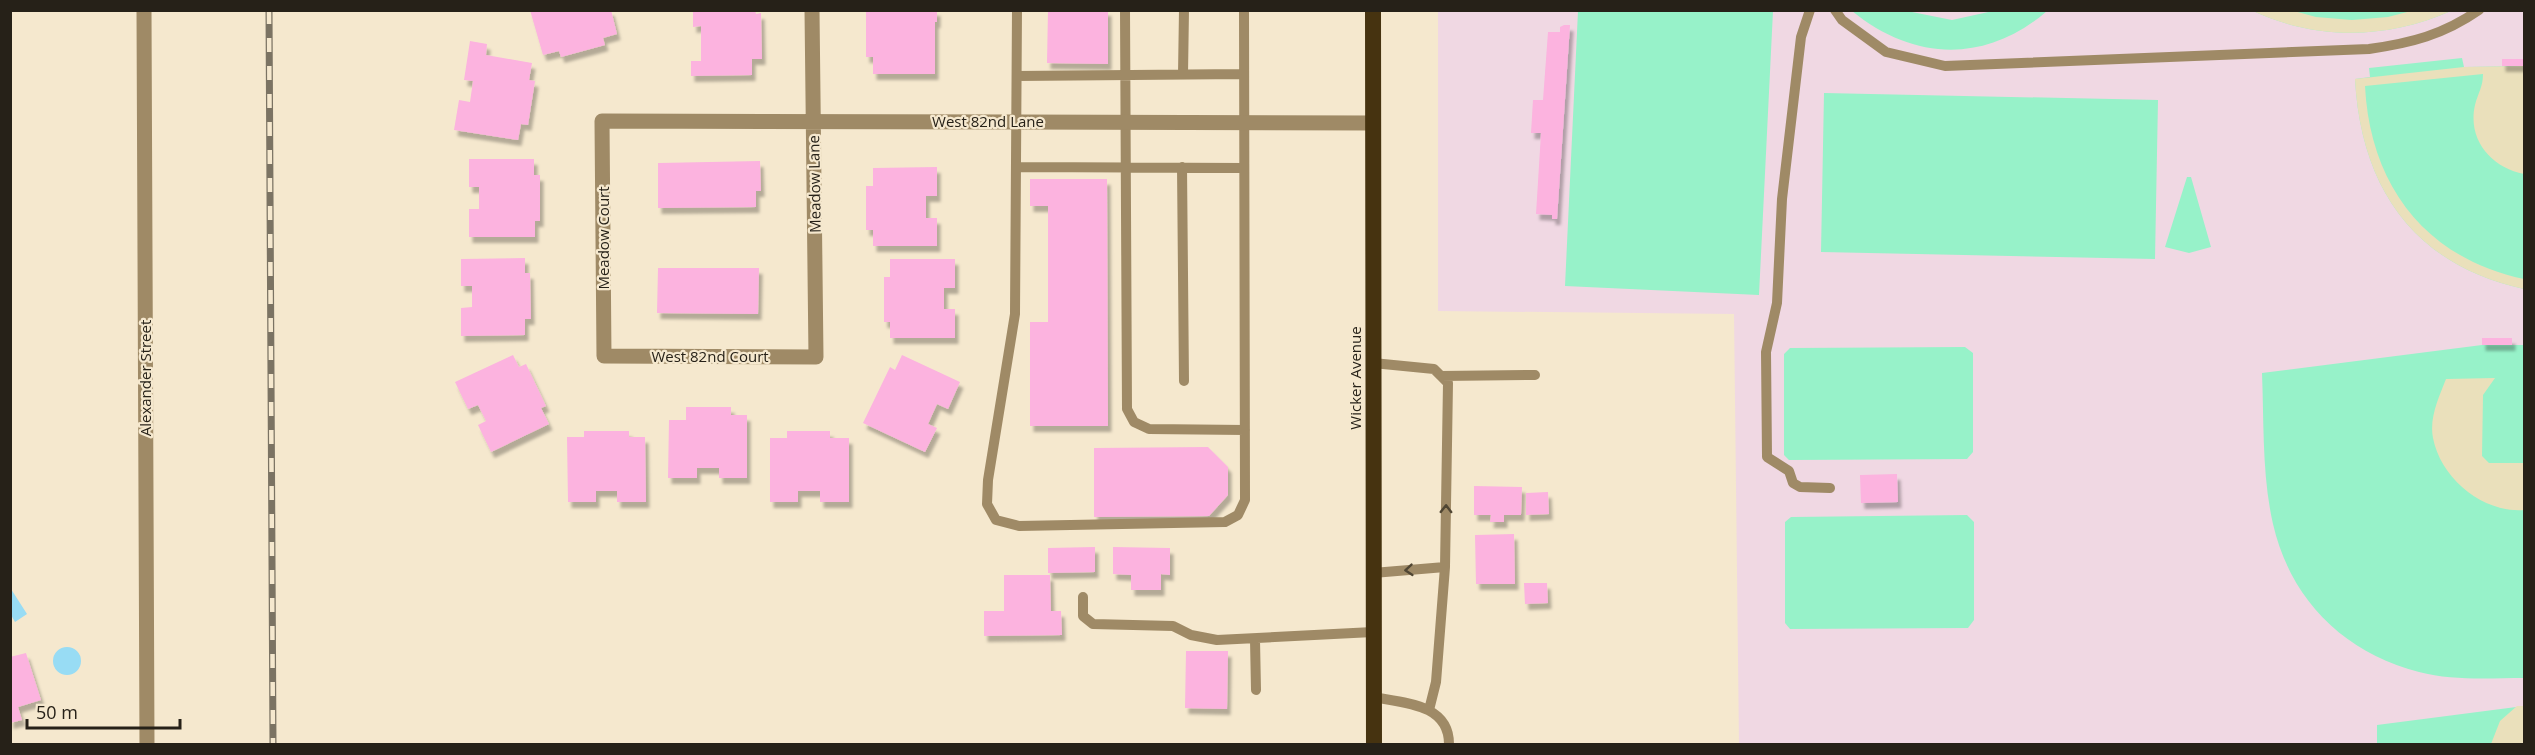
<svg xmlns="http://www.w3.org/2000/svg" width="2535" height="755" font-family="'Open Sans',sans-serif">
	<style>
		.education { fill: #f0d8e3 }
		.green { fill: #97f2c9 }
		.sand { fill: #eae0bb }
		.water { fill: #98dcf4 }
		.building { fill: #fcb3df; filter: url(#shadow) }
		.lines { fill: none; stroke-linecap: round; stroke-linejoin: round }
		.service { stroke: #9f8a66; stroke-width: 10 }
		.minor { stroke: #9f8a66; stroke-width: 15 }
		.trunk { stroke: #463310; stroke-width: 16 }
		.rail-casing { stroke: #7b7363; stroke-width: 7 }
		.rail { stroke: #f5e8ce; stroke-width: 4.5; stroke-dasharray: 14; stroke-linecap: butt }
		.oneway { stroke: #504633 }
		.labels { text-anchor: middle; dominant-baseline: central; stroke-width: 4.5; stroke-linejoin: round; paint-order: stroke }
		.street-label { font-size: 15px; fill: #262118; stroke: #f5e8ce }
	</style>
	<defs>
		<filter id="shadow"><feDropShadow dx="3.5" dy="6" stdDeviation="1.5" flood-color="#0004"/></filter>
	</defs>
	<rect width="100%" height="100%" fill="#f5e8ce"/>
	<path class="education" d="M1438,11H2524V744H1739L1734,314L1438,311Z"/>
	<path class="green" d="M1578,11H1773L1759,295L1565,286Z
		M1852,11H1907L1952,20L1993,11H2047C1986,64 1913,61 1852,11Z
		M2253,11H2451C2387,39 2318,41 2253,11Z
		M2462,58L2464,67L2524,66V289C2414,265 2361,188 2355,79L2370,77L2369,68Z
		M1824,93L2158,100L2155,259L1821,252Z
		M2187,177H2191L2211,247L2189,253L2165,247Z
		M2482,345H2524V678C2490,678 2453,681 2419,672C2344,652 2291,601 2273,524C2262,476 2264,423 2262,373Z
		M1965,347L1973,353V452L1967,459L1789,460L1784,455V354L1790,348Z
		M1967,515L1974,522V620L1968,628L1790,629L1785,623V522L1791,517Z
		M2524,706V744H2377V725Z"/>
	<path class="sand" d="M2253,11H2294L2316,17L2352,20L2388,17L2411,11H2451C2387,39 2318,41 2253,11Z
		M2524,66V174C2492,168 2467,140 2475,105C2478,93 2483,87 2483,74L2365,86C2370,185 2425,258 2524,279V289C2414,265 2361,188 2355,79L2464,67Z
		M2495,378L2483,395L2482,456L2489,463H2524V510C2483,513 2441,479 2433,438C2429,418 2439,397 2446,379Z
		M2517,706H2524V744H2491L2500,721Z"/>
	<path class="water" d="M11,589L27,614L15,622L11,615Z
		M53 661a14 14 0 1 1 28 0a14 14 0 1 1-28 0Z"/>
	<path class="building" d="M530,10H611L617,34L603,38L605,45L561,57L559,51L543,55Z
		M693,10H755L756,14L761,13L762,59H752V75L691,76V61H701V26L693,27Z
		M937,10V22H935V74H873V57H866V11Z
		M1048,10H1108V64L1047,63Z
		M1564,25H1570L1557,219H1552V215L1536,214L1541,133H1531L1533,100H1543L1548,32H1560V27Z
		M470,41L487,44L486,55L532,63L529,80L535,81L528,125L521,124L518,140L454,130L459,100L470,102L473,81L464,80Z
		M2502,59H2524V66H2502Z
		M469,159H534V175H540V221H535V237H469V209H479V187H469Z
		M760,161L761,191H756V207L658,208V163Z
		M937,167V196H926V218H937V246H873V230H866V186H873V168Z
		M1030,179H1107L1108,426H1030V322H1048V206H1030Z
		M525,258V273H530L531,319H525V335L461,336V308L472,307V286H461V259Z
		M890,259H955V288H944V309H955V338H890V322H884V277H890Z
		M658,268H759L758,314L657,313Z
		M2482,338H2512V345H2482Z
		M513,355L519,367L526,364L546,406L541,408L549,424L491,452L478,425L486,421L478,405L468,409L455,382Z
		M902,355L960,382L948,409L937,404L928,424L937,428L925,452L863,423L890,367L895,370Z
		M686,407H731V415H747V478H719V468H697V478H668L669,420H686Z
		M584,431H629V437H645L646,502H617V491H596V502H568L567,437H584Z
		M787,431H830V438H849V502H820V491H798V502H770V438H787Z
		M1208,447L1228,467V495L1209,516L1094,517V448Z
		M1897,474L1898,502L1861,503L1860,475Z
		M1474,486L1522,487L1521,515H1504V522H1490L1491,515H1474Z
		M1548,492L1549,514L1526,515V493Z
		M1514,534L1515,584H1476L1475,535Z
		M1095,547V572L1048,573V548Z
		M1113,547L1170,548V575L1161,574V590H1131V575L1113,574Z
		M1004,575H1050L1051,611H1061L1062,635L984,636V611H1004Z
		M1524,583H1547L1548,603L1525,604Z
		M1186,651H1228L1227,709L1185,708Z
		M26,653L41,700L18,707L22,720L10,723V657Z"/>
	<g class="lines">
		<path class="service" d="M1017,10L1015,314L988,480L987,504L996,520L1019,526L1225,522L1238,515L1245,500L1244,10
			M1125,10L1127,409L1134,422L1149,429L1245,430
			M1810,10L1801,37L1782,199L1777,303L1766,352L1767,457L1789,471L1793,483L1800,487L1830,488
			M1835,10L1842,20L1886,52L1945,66L2369,49C2411,43 2443,35 2479,10
			M1183,74L1184,10
			M1017,76L1244,74
			M1016,167L1244,168
			M1182,167L1184,381
			M1373,363L1434,369L1448,383L1445,567L1436,682L1429,710
			M1441,376L1535,375
			M1373,573L1445,567
			M1083,597V616L1093,624L1173,626L1191,635L1217,640L1373,632
			M1255,640L1256,690
			M1373,697C1405,703 1449,704 1449,744"/>
		<path class="minor" d="M144,10L147,744
			M812,10L816,357L604,356L602,121L1373,123"/>
		<path class="trunk" d="M1373,10L1374,744"/>
		<defs>
			<path id="rail" d="M269,10L273,744"/>
		</defs>
		<use href="#rail" class="rail-casing"/>
		<use href="#rail" class="rail"/>
	</g>
	<defs><path id="oneway-chevron" d="M-2-3.5L2.5 0L-2 3.5" fill="none" stroke-width="1.6" stroke-linecap="round" stroke-linejoin="round" transform="scale(1.5)"/></defs>
	<g class="oneway">
		<use href="#oneway-chevron" transform="translate(1446 509) rotate(-89)"/>
		<use href="#oneway-chevron" transform="translate(1409 570) rotate(175)"/>
	</g>
	<g class="labels">
		<g class="street-label">
			<text x="988" y="121">West 82nd Lane</text>
			<text transform="translate(814 184) rotate(-91)">Meadow Lane</text>
			<text transform="translate(603 238) rotate(-90)">Meadow Court</text>
			<text x="710" y="356">West 82nd Court</text>
			<text transform="translate(145 378) rotate(-90)">Alexander Street</text>
			<text transform="translate(1355 378) rotate(-90)">Wicker Avenue</text>
		</g>
	</g>
	<rect width="2535" height="755" fill="none" stroke="#262118" stroke-width="24"/>
	<path d="M27 719v9h153v-9" fill="none" stroke="#262118" stroke-width="3"/>
	<text x="36" y="719" font-size="18" fill="#262118" stroke="#f5e8ce" stroke-width="4.5" paint-order="stroke">50 m</text>
</svg>
